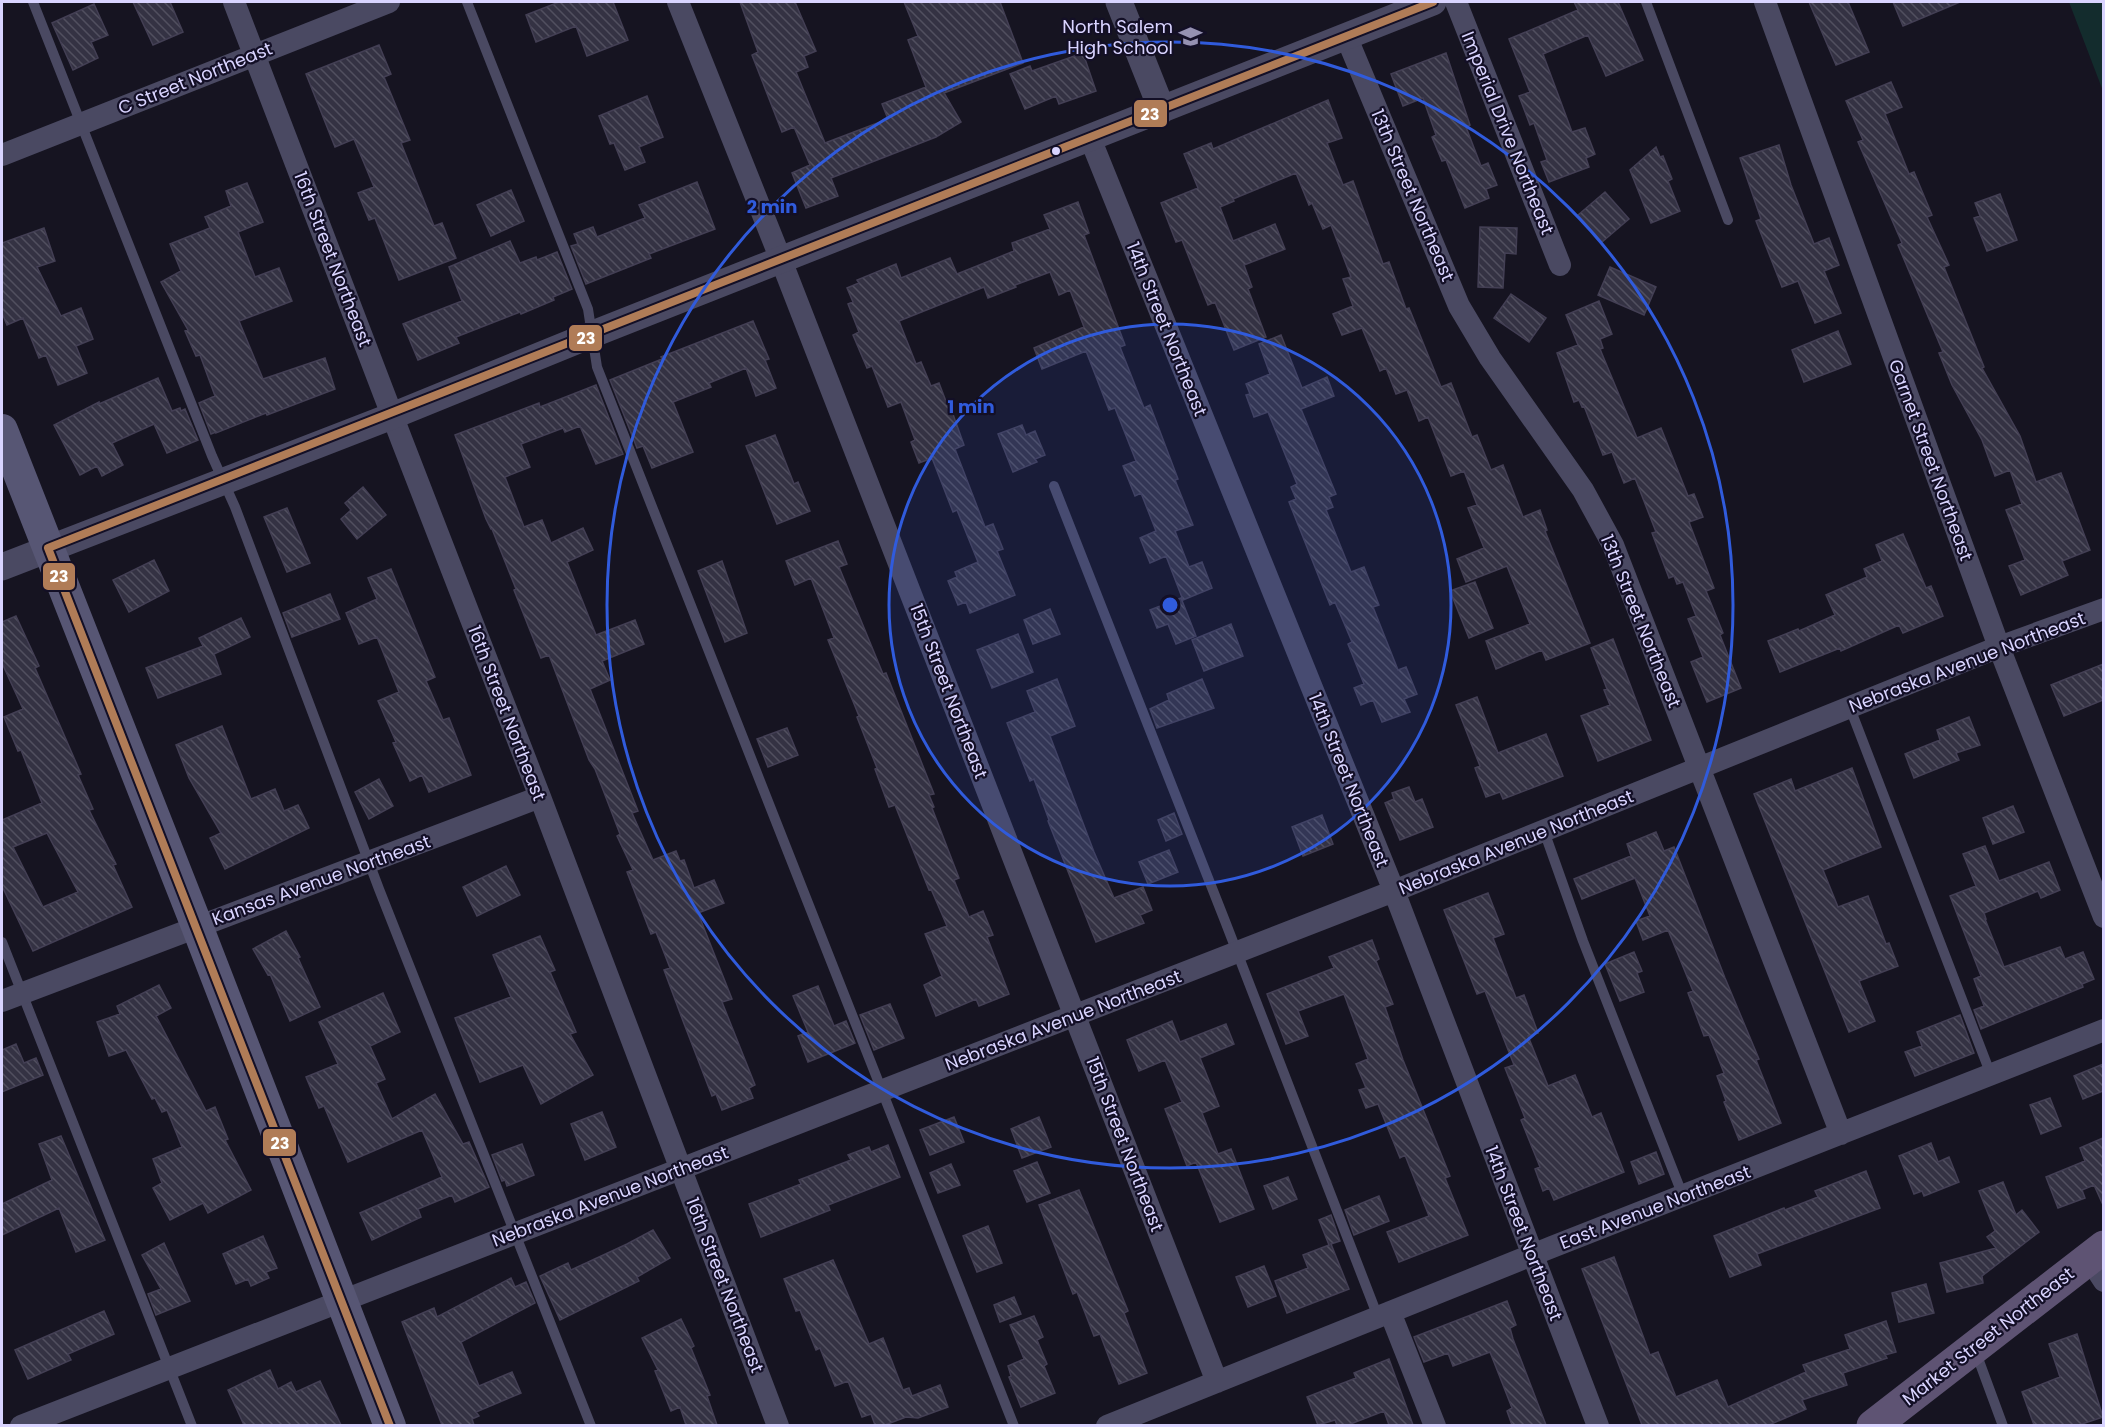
<svg xmlns="http://www.w3.org/2000/svg" width="2105" height="1427" font-family="Poppins,sans-serif">
	<style>
		.pitch { fill: #132c2d }
		.building { fill: url(#building-back-hatch); stroke: #433f54; stroke-width: 1.5; fill-rule: evenodd }
		.lines { fill: none; stroke-linecap: round; stroke-linejoin: round }
		.service { stroke: #4a4962; stroke-width: 10 }
		.minor { stroke: #4a4962; stroke-width: 22 }
		.tertiary { stroke: #4a4962; stroke-width: 27 }
		.secondary { stroke: #575674; stroke-width: 32 }
		.primary { stroke: #5e5373; stroke-width: 33 }
		.bus-1-casing { stroke: #130f26; stroke-width: 12 }
		.bus-1 { stroke: #b07c57; stroke-width: 8 }
		.ring { fill: none; stroke: #305bdc; stroke-width: 3 }
		.bus-dot { fill: #d9d4ff; stroke: #130f26; stroke-width: 2 }
		.labels { text-anchor: middle; dominant-baseline: central; stroke-width: 4.5; stroke-linejoin: round; paint-order: stroke }
		.poi-label { font-size: 18px; fill: #d9d4ff; stroke: #130f26; text-anchor: end }
		.street-label { font-size: 18px; fill: #d9d4ff; stroke: #130f26 }
		.centre { fill: #305bdc; stroke: #130f26; stroke-width: 3 }
		.ring-label { font-size: 18px; text-anchor: middle; font-weight: bold; fill: #305bdc; stroke: #130f26; stroke-width: 4.5; stroke-linejoin: round; paint-order: stroke }
		.line-badge { stroke: #130f26; stroke-width: 2 }
		.badge-label { font-size: 16px; text-anchor: middle; font-weight: bold; fill: #fff }
	</style>
	<defs>
		<pattern id="building-back-hatch" width="6" height="6" patternUnits="userSpaceOnUse" patternTransform="scale(1.5)"><rect width="6" height="6" fill="#343243"/><path d="M-1 5l2 2M0 0l6 6M5-1l2 2" fill="none" stroke="#514f5f"/></pattern>
	</defs>
	<rect width="100%" height="100%" fill="#161421"/>
	<path class="pitch" d="M2069,2H2103V91Z"/>
	<path class="building" d="M133,2H170L183,32L153,45Z
		M559,2H613L628,40L587,56L576,26L536,42L526,15Z
		M740,2H795L816,51L804,56L808,67L796,72L825,143L888,119L882,104L926,87L908,40L918,36L904,2H1000L1023,63L944,93L961,122L936,137L831,178L838,196L806,208L792,173L810,165L794,127L782,132L752,55L758,52Z
		M1574,2H1618L1643,60L1606,76L1588,35L1543,54L1572,132L1585,128L1595,154L1586,158L1589,167L1549,182L1541,162L1547,160L1534,123L1530,125L1519,96L1530,92L1509,39L1578,10Z
		M1809,2H1848L1869,52L1836,65Z
		M1893,2H1960L1903,26Z
		M94,4L108,35L91,42L98,58L73,70L52,23Z
		M379,45L391,74L384,77L410,140L401,143L434,226L442,223L456,258L399,280L375,218L369,220L358,193L374,187L354,139L335,147L306,74Z
		M1083,53L1096,91L1059,104L1056,96L1025,109L1010,74L1030,66L1032,71Z
		M1446,53L1470,125L1466,127L1481,166L1488,163L1497,185L1486,189L1489,198L1465,208L1446,160L1442,161L1432,137L1436,135L1423,98L1403,106L1391,74Z
		M1891,82L1902,107L1885,114L1909,174L1914,172L1932,215L1927,217L1949,265L1944,267L1984,367L1982,368L2020,436L2036,482L2061,473L2090,550L2062,561L2068,575L2021,595L2009,566L2025,560L2006,510L2022,504L2010,470L1995,476L1982,440L1952,385L1939,353L1943,352L1898,245L1902,243L1858,142L1863,140L1846,101Z
		M647,96L663,137L639,147L645,162L625,170L614,143L610,144L599,116Z
		M1328,100L1342,138L1327,143L1343,185L1353,181L1383,264L1389,262L1406,309L1409,308L1441,387L1451,383L1472,437L1477,435L1491,470L1503,465L1523,517L1540,510L1547,530L1545,531L1590,643L1546,660L1542,650L1496,669L1486,641L1530,624L1507,566L1466,582L1457,559L1484,548L1468,508L1477,505L1464,471L1451,476L1428,417L1419,421L1407,390L1396,394L1386,368L1380,371L1362,328L1342,335L1333,314L1353,306L1343,279L1351,277L1331,225L1323,229L1312,203L1309,205L1296,173L1233,199L1234,201L1220,207L1233,241L1275,224L1285,249L1244,265L1252,287L1248,289L1266,337L1234,350L1215,302L1208,305L1182,240L1176,242L1161,203L1198,188L1184,154L1211,143L1213,149Z
		M1779,145L1791,185L1814,244L1829,238L1839,265L1824,271L1841,313L1815,323L1798,281L1782,287L1756,221L1761,219L1740,158Z
		M1656,147L1660,157L1663,156L1672,179L1668,181L1680,211L1651,223L1630,170Z
		M697,182L715,229L649,254L651,258L586,284L571,246L578,244L574,234L593,227L597,237L645,218L639,205Z
		M247,183L263,222L238,232L255,277L279,268L292,301L239,321L263,379L325,358L335,389L267,415L266,413L216,433V432L211,434L199,403L215,396L200,355L196,356L185,331L188,330L161,282L181,271L170,244L210,228L205,217L231,206L226,191Z
		M511,190L524,221L491,236L477,205Z
		M1605,192L1629,219L1602,242L1578,215Z
		M2000,194L2017,240L1987,251L1974,218L1980,216L1975,203Z
		M1078,202L1089,233L1084,235L1125,345L1120,347L1144,408L1150,405L1178,479L1175,480L1193,525L1175,531L1189,567L1202,562L1212,588L1183,600L1166,556L1150,563L1140,538L1156,531L1141,493L1135,496L1123,466L1136,461L1115,408L1109,410L1086,351L1042,369L1034,348L1084,327L1070,290L1059,295L1050,272L1015,285L1016,287L988,298L984,287L899,321L916,364L921,362L931,386L939,383L947,404L949,403L964,445L955,449L985,527L993,524L1003,549L997,551L1015,595L970,613L966,602L958,605L948,581L957,577L955,572L978,562L957,510L953,512L932,458L919,463L911,442L915,440L901,402L888,407L872,366L867,368L853,335L859,332L848,304L853,302L847,288L859,283L857,280L896,264L901,278L950,258L957,274L1014,251L1012,243L1050,229L1044,215Z
		M1480,227L1517,228L1516,254L1505,253L1503,288L1478,287Z
		M44,228L55,261L37,267L61,316L81,308L93,339L76,346L87,373L58,385L46,355L39,358L23,318L7,325L2,313V243Z
		M510,241L520,263L536,257L537,260L557,252L572,289L553,297L554,300L521,314L520,312L456,337L459,343L418,360L403,324L462,301L449,267Z
		M1610,267L1656,287L1644,315L1598,295Z
		M1511,294L1546,318L1529,342L1494,318Z
		M1599,301L1612,334L1600,339L1603,348L1600,349L1637,438L1661,428L1688,496L1694,494L1703,517L1689,522L1714,588L1706,591L1723,633L1720,635L1741,688L1707,702L1691,662L1703,657L1688,619L1696,616L1683,582L1677,584L1674,576L1669,578L1652,533L1656,532L1635,478L1624,483L1612,452L1603,455L1584,406L1582,407L1579,400L1574,402L1557,353L1578,345L1566,315Z
		M753,321L769,359L765,360L776,388L756,396L746,368L709,383L711,387L673,402L693,452L652,468L643,446L637,448L610,380L662,359L661,357Z
		M1838,331L1851,364L1804,382L1792,350Z
		M1281,335L1302,388L1327,377L1334,396L1301,409L1336,494L1329,497L1333,507L1326,510L1351,572L1364,567L1379,605L1373,607L1398,670L1406,667L1417,694L1404,699L1410,712L1382,722L1373,700L1361,705L1354,688L1364,684L1348,644L1352,642L1335,602L1330,605L1289,502L1296,499L1291,487L1297,484L1268,412L1254,417L1246,395L1250,394L1246,384L1270,374L1259,344Z
		M158,378L172,411L180,408L181,411L185,409L198,440L167,453L154,424L112,443L123,465L102,476L97,466L80,475L54,425L99,402V404Z
		M596,385L623,454L596,464L580,426L565,432L563,428L521,444L530,467L505,477L524,527L542,520L551,543L583,528L593,550L567,562L596,635L635,620L644,644L602,661L610,680L590,689L638,811L632,813L653,860L676,851L680,861L684,860L694,888L714,880L724,903L698,913L732,999L722,1002L755,1085L749,1088L753,1098L722,1110L716,1094L712,1096L683,1021L664,970L670,968L656,932L651,934L627,872L633,870L617,836L620,834L595,769L589,760L549,655L541,658L514,590L516,589L492,529H491L486,519L455,435L539,403L540,407Z
		M1022,425L1026,435L1035,431L1045,455L1035,459L1037,462L1013,472L998,434Z
		M775,435L794,484L798,482L810,511L777,524L746,446Z
		M363,487L386,515L357,539L341,519L351,510L345,503Z
		M287,508L310,563L287,572L264,517Z
		M1903,534L1926,588L1931,586L1943,616L1903,633L1899,625L1841,651L1840,648L1780,672L1768,641L1798,629L1799,631L1835,615L1826,595L1867,577L1864,569L1882,561L1876,545Z
		M838,541L847,564L839,567L883,674L886,673L934,794L929,795L934,807L932,808L959,878L954,880L969,917L983,911L993,935L987,937L1009,994L979,1006L976,999L936,1016L924,985L942,976L925,934L947,926L931,889L929,890L895,805L889,807L875,769L877,768L857,717L859,716L828,640L834,638L811,578L795,585L786,561Z
		M154,560L169,591L129,612L113,580Z
		M722,561L747,633L725,642L698,571Z
		M391,569L435,677L426,681L443,720L449,718L471,775L429,792L422,775L410,781L393,743L396,742L378,701L399,692L377,637L359,644L346,613L377,599L368,578Z
		M1475,582L1493,628L1469,638L1450,591Z
		M330,594L340,619L292,637L283,613Z
		M1181,598L1196,636L1176,644L1168,624L1157,628L1150,610Z
		M1050,609L1060,634L1033,644L1024,620Z
		M16,616L39,666L35,668L81,774L78,775L93,809L89,810L116,864L113,865L132,907L33,951L2,886V820L42,803L21,750L18,751L4,717L23,709L2,663V622ZM47,833L78,892L43,907L13,847Z
		M241,618L250,637L214,654L221,674L158,698L146,668L203,646L199,638Z
		M1231,624L1243,656L1204,671L1192,640Z
		M1018,634L1033,672L992,688L977,650Z
		M1613,639L1651,740L1598,761L1581,716L1610,705L1604,690L1607,689L1591,648Z
		M2103,664V700L2064,716L2051,685Z
		M1057,679L1075,726L1050,736L1094,852L1114,898L1143,887L1152,910L1140,915L1144,923L1096,942L1048,821L1049,820L1034,779L1030,781L1007,723L1035,712L1027,691Z
		M1202,679L1214,708L1157,728L1150,709L1169,700L1167,694Z
		M1477,697L1498,753L1546,734L1563,776L1503,799L1500,792L1486,797L1475,768L1480,766L1456,705Z
		M1969,717L1980,745L1956,753L1959,760L1914,778L1905,754L1940,740L1937,730Z
		M222,726L251,799L275,789L284,811L298,805L309,828L225,869L210,838L221,833L189,778L176,745Z
		M787,728L798,755L768,767L757,739Z
		M1852,768L1881,847L1823,870L1838,907L1868,896L1886,944L1889,943L1898,966L1859,981L1875,1021L1849,1032L1754,794L1791,779L1795,791Z
		M379,779L393,806L369,819L355,792Z
		M1409,787L1415,802L1422,799L1433,827L1400,840L1385,803L1394,799L1392,793Z
		M2013,806L2024,832L1993,844L1983,818Z
		M1174,813L1182,834L1166,841L1158,820Z
		M1322,815L1333,844L1303,856L1292,827Z
		M1656,832L1664,851L1674,847L1725,978L1759,1059L1756,1060L1781,1123L1739,1140L1724,1102L1726,1101L1717,1076L1724,1073L1709,1035L1704,1036L1688,993L1693,991L1668,930L1643,940L1636,921L1650,916L1635,878L1582,899L1574,879L1631,856L1627,844Z
		M1985,846L1999,881L2049,862L2060,890L2041,898L2038,891L1984,913L1986,919H1985L2004,967L2060,947L2065,959L2083,952L2094,979L2082,984L2083,987L1981,1029L1974,1010L1984,1006L1974,979L1981,976L1950,896L1976,886L1963,854Z
		M1169,850L1178,872L1148,884L1139,862Z
		M506,866L520,895L477,916L463,887Z
		M1488,893L1504,934L1493,938L1516,998L1524,995L1538,1033L1528,1036L1548,1086L1575,1075L1592,1117L1601,1113L1624,1172L1554,1200L1549,1188L1543,1191L1535,1169L1540,1167L1521,1120L1525,1118L1505,1068L1514,1065L1485,991L1477,994L1444,910Z
		M286,931L300,957L298,958L320,1007L290,1021L270,974L268,975L253,949Z
		M540,936L555,970L550,972L576,1032L570,1034L593,1075L541,1104L523,1065L480,1082L455,1018L511,997L493,955Z
		M1372,940L1379,959L1376,961L1393,1004L1385,1007L1403,1060L1450,1176L1445,1178L1468,1235L1399,1262L1387,1232L1429,1216L1405,1155L1400,1158L1378,1104L1366,1108L1359,1090L1366,1088L1356,1064L1368,1059L1344,994L1298,1011L1308,1036L1286,1044L1267,994L1334,968L1329,957Z
		M1634,952L1642,971L1637,973L1644,992L1620,1001L1605,964Z
		M159,985L171,1008L156,1016L206,1111L215,1107L228,1139L225,1140L251,1190L208,1213L203,1203L170,1220L153,1188L162,1183L153,1159L182,1147L167,1110L162,1112L155,1098L152,1099L126,1050L109,1056L97,1022L120,1014L117,1006Z
		M818,986L834,1026L846,1021L855,1043L808,1062L798,1036L808,1032L793,996Z
		M383,993L400,1032L370,1046L385,1079L376,1083L392,1119L435,1094L463,1144L469,1142L489,1187L455,1202L452,1195L418,1209L421,1217L372,1240L360,1213L442,1177L422,1130L348,1162L324,1106L319,1108L306,1077L338,1064L319,1022Z
		M890,1004L904,1038L874,1050L860,1015Z
		M1960,1015L1974,1053L1915,1076L1905,1052L1922,1046L1917,1032Z
		M1172,1021L1180,1042L1226,1024L1234,1044L1200,1058L1219,1106L1202,1113L1218,1154L1231,1149L1254,1209L1220,1222L1196,1162L1187,1166L1165,1109L1182,1102L1165,1060L1139,1071L1127,1040Z
		M16,1044L24,1063L36,1058L43,1075L2,1092V1050Z
		M2103,1064V1091L2083,1099L2074,1076Z
		M2050,1098L2061,1126L2041,1134L2030,1105Z
		M602,1112L616,1147L585,1160L571,1124Z
		M954,1117L964,1142L930,1155L920,1130Z
		M1039,1117L1051,1147L1022,1158L1011,1129Z
		M61,1136L105,1240L76,1252L59,1208L2,1235V1204L52,1180L39,1144Z
		M2103,1138V1205L2094,1185L2082,1190L2085,1198L2058,1208L2046,1177L2085,1161L2080,1148Z
		M1931,1143L1938,1162L1949,1157L1959,1182L1924,1196L1922,1191L1914,1194L1899,1156Z
		M522,1144L534,1175L507,1186L505,1180L502,1181L492,1155Z
		M888,1145L900,1177L828,1205L830,1210L761,1237L749,1204L801,1184L799,1180L851,1160L848,1155L869,1147L871,1152Z
		M1656,1152L1664,1174L1639,1184L1631,1162Z
		M1037,1162L1050,1193L1027,1202L1014,1171Z
		M951,1164L960,1185L938,1193L930,1173Z
		M1866,1171L1880,1208L1757,1254L1761,1265L1730,1277L1714,1236L1784,1208L1785,1210L1818,1197L1815,1191Z
		M1288,1177L1297,1199L1273,1209L1264,1186Z
		M2003,1182L2016,1215L2022,1210L2039,1232L1982,1276L1983,1283L1947,1292L1940,1263L1996,1248L1987,1237L1995,1231L1979,1191Z
		M1079,1190L1128,1311L1124,1313L1147,1373L1119,1384L1100,1334L1094,1336L1077,1292L1073,1294L1039,1205Z
		M1379,1196L1389,1221L1354,1235L1345,1210Z
		M1331,1215L1340,1241L1331,1244L1349,1289L1287,1313L1275,1281L1308,1268L1303,1255L1329,1245L1319,1220Z
		M988,1226L1002,1263L977,1272L963,1236Z
		M653,1230L670,1258L637,1277L639,1281L560,1320L540,1276L568,1263L571,1270L627,1244Z
		M263,1236L277,1268L266,1272L269,1278L251,1286L248,1279L236,1284L223,1254Z
		M164,1243L190,1301L156,1315L148,1294L161,1289L142,1255Z
		M1614,1257L1650,1355L1658,1352L1676,1397L1717,1380L1728,1407L1806,1372L1803,1365L1850,1349L1845,1335L1886,1321L1896,1352L1885,1355L1887,1358L1843,1373L1847,1385L1802,1400L1806,1409L1769,1425H1642L1582,1269Z
		M833,1260L869,1344L883,1338L903,1390L909,1388L912,1396L940,1385L948,1407L918,1418L906,1417L885,1425H875L871,1414L862,1417L848,1381L835,1386L820,1348L816,1350L800,1310L796,1311L784,1279Z
		M1264,1266L1276,1296L1248,1307L1236,1277Z
		M511,1278L515,1287L526,1282L535,1303L461,1342L479,1386L512,1372L521,1393L476,1412L479,1416L472,1419L474,1425H442L402,1322L434,1308L437,1317Z
		M1926,1284L1934,1313L1899,1322L1892,1293Z
		M1014,1297L1021,1314L1000,1322L994,1305Z
		M1507,1301L1516,1325L1510,1328L1513,1339L1546,1425H1512L1507,1411L1512,1408L1490,1352L1453,1366L1448,1353L1424,1362L1414,1337Z
		M104,1311L114,1334L68,1354L71,1360L28,1379L15,1350Z
		M1034,1316L1043,1337L1037,1340L1047,1364L1044,1366L1055,1393L1021,1407L1009,1377L1011,1376L1008,1366L1024,1359L1010,1325Z
		M681,1319L694,1346L691,1348L710,1395L707,1396L717,1425H686L680,1407L671,1411L655,1371L658,1370L642,1338Z
		M2077,1334L2103,1417L2079,1425H2034L2022,1392L2060,1377L2049,1344Z
		M1389,1359L1413,1425H1389L1384,1411L1348,1425H1337L1335,1420L1318,1425L1307,1397L1356,1378L1354,1373Z
		M270,1370L278,1389L291,1382L296,1392L320,1381L341,1425H244L228,1390Z"/>
	<g class="lines">
		<path class="service" d="M33,2L212,456L235,507L379,889L591,1426
			M467,2L588,309L597,367L1014,1426
			M1646,2L1728,220
			M1054,486L1225,921L1378,1317
			M1850,708L1991,1075
			M1544,831L1583,941L1683,1196
			M2,942L192,1426
			M1975,1350L2003,1426"/>
		<path class="minor" d="M234,2L402,441L540,797L778,1426
			M678,2L781,260L1217,1382
			M1456,2L1560,265
			M1765,2L1999,647L2104,917
			M1346,36L1459,306L1490,358L1583,490L1613,545L1841,1134
			M1090,138L1394,891L1598,1426
			M2,155L389,2
			M2,1001L540,797
			M2089,1258L2104,1281
			M1390,1312L1435,1426
			M21,1426L1394,891L1999,647L2104,609
			M1107,1426L1552,1247L2104,1030"/>
		<path class="tertiary" d="M1119,2L1162,110
			M2,567L392,416L593,334L1433,2"/>
		<path class="secondary" d="M2,430L197,926L390,1426"/>
		<path class="primary" d="M1873,1426L2104,1247"/>
		<defs>
			<path id="bus-1" d="M390,1426L48,548C511,370 971,184 1433,2"/>
		</defs>
		<use href="#bus-1" class="bus-1-casing"/>
		<use href="#bus-1" class="bus-1"/>
	</g>
	<circle cx="1170" cy="605" r="281" fill="#305bdc" fill-opacity=".12"/>
	<g class="ring">
		<circle cx="1170" cy="605" r="281"/>
		<circle cx="1170" cy="605" r="563"/>
	</g>
	<defs>
		<symbol id="school-bare" viewBox="-9 -9 18 18"><path d="M0-5L7-2L0 1L-7-2ZM-4 1L0 2.5L4 1V4Q0 6-4 4Z" fill="#9591b1" stroke="#130f26" stroke-width="2.5" paint-order="stroke"/></symbol>
	</defs>
	<g fill-rule="evenodd">
		<use href="#school-bare" x="1174" y="20" width="33" height="33"/>
	</g>
	<circle class="bus-dot" cx="1056" cy="151" r="5"/>
	<g class="labels">
		<g class="poi-label">
			<text x="1173" y="26">North Salem<tspan x="1173" dy="21">High School</tspan></text>
		</g>
		<g class="street-label">
			<text transform="translate(195 78) rotate(-22)">C Street Northeast</text>
			<text transform="translate(1508 133) rotate(68)">Imperial Drive Northeast</text>
			<text transform="translate(1413 195) rotate(67)">13th Street Northeast</text>
			<text transform="translate(333 259) rotate(69)">16th Street Northeast</text>
			<text transform="translate(1167 329) rotate(68)">14th Street Northeast</text>
			<text transform="translate(1931 460) rotate(70)">Garnet Street Northeast</text>
			<text transform="translate(1641 621) rotate(68)">13th Street Northeast</text>
			<text transform="translate(1967 662) rotate(-21)">Nebraska Avenue Northeast</text>
			<text transform="translate(949 691) rotate(69)">15th Street Northeast</text>
			<text transform="translate(507 713) rotate(69)">16th Street Northeast</text>
			<text transform="translate(1349 780) rotate(68)">14th Street Northeast</text>
			<text transform="translate(1516 842) rotate(-22)">Nebraska Avenue Northeast</text>
			<text transform="translate(321 880) rotate(-20)">Kansas Avenue Northeast</text>
			<text transform="translate(1063 1020) rotate(-21)">Nebraska Avenue Northeast</text>
			<text transform="translate(1125 1144) rotate(69)">15th Street Northeast</text>
			<text transform="translate(610 1196) rotate(-21)">Nebraska Avenue Northeast</text>
			<text transform="translate(1655 1207) rotate(-21)">East Avenue Northeast</text>
			<text transform="translate(1524 1233) rotate(69)">14th Street Northeast</text>
			<text transform="translate(725 1285) rotate(69)">16th Street Northeast</text>
			<text transform="translate(1988 1336) rotate(-38)">Market Street Northeast</text>
		</g>
	</g>
	<circle cx="1170" cy="605" r="9" class="centre"/>
	<g class="ring-label">
		<text x="772" y="213">2 min</text>
		<text x="971" y="413">1 min</text>
	</g>
	<g class="line-badge">
		<rect x="1133" y="99" width="35" height="29" rx="6" fill="#b07c57"/>
		<rect x="568" y="324" width="35" height="28" rx="6" fill="#b07c57"/>
		<rect x="42" y="562" width="34" height="29" rx="6" fill="#b07c57"/>
		<rect x="262" y="1128" width="35" height="29" rx="6" fill="#b07c57"/>
	</g>
	<g class="badge-label">
		<text x="1150" y="120">23</text>
		<text x="586" y="344">23</text>
		<text x="59" y="582">23</text>
		<text x="280" y="1149">23</text>
	</g>
	<rect width="2105" height="1427" fill="none" stroke="#d9d4ff" stroke-width="6"/>
</svg>
